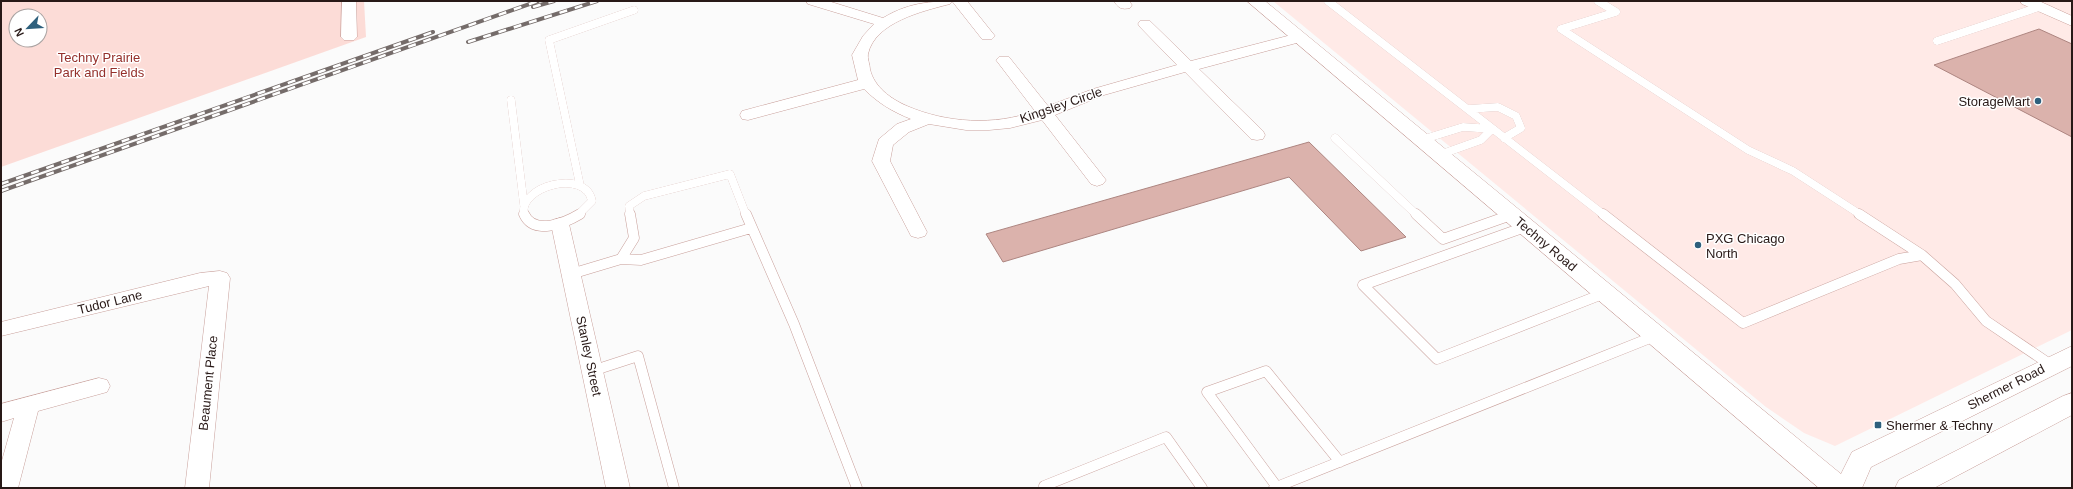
<svg xmlns="http://www.w3.org/2000/svg" width="2073" height="489" font-family="Helvetica,sans-serif">
	<style>
		.built { fill: #ffeae7 }
		.green { fill: #fcdcd7; fill-rule: evenodd }
		.building { fill: #dbb2ac; stroke: #ad8580 }
		.lines { fill: none; stroke-linecap: round; stroke-linejoin: round }
		.lane-far1-casing { stroke: #c9a09b; stroke-width: 8 }
		.lane-casing { stroke: #c9a09b; stroke-width: 11 }
		.street-casing { stroke: #c9a09b; stroke-width: 1 }
		.secondary-casing { stroke: #c9a09b; stroke-width: 1 }
		.lane-far1 { stroke: #fff; stroke-width: 8 }
		.lane { stroke: #fff; stroke-width: 10 }
		.street { fill: #fff; fill-rule: evenodd }
		.secondary { fill: #fff; fill-rule: evenodd }
		.rail-casing { stroke: #756c6a; stroke-width: 4 }
		.rail { stroke: #fff; stroke-width: 2.5; stroke-dasharray: 8; stroke-linecap: butt }
		.poi-dot { fill: #2e607d; stroke: #fff; stroke-width: 1.5 }
		.labels { text-anchor: middle; dominant-baseline: central; stroke-width: 3; stroke-linejoin: round; paint-order: stroke }
		.park-label { font-size: 13px; fill: #94302b; stroke: #fff }
		.poi-label { font-size: 13px; fill: #281917; stroke: #fff; text-anchor: start }
		.street-label { font-size: 13px; fill: #281917; stroke: #fff }
	</style>
	<rect width="100%" height="100%" fill="#fbfbfb"/>
	<path class="built" d="M1273,1H2072V330L1835,446L1804,433L1766,407Z"/>
	<path class="green" d="M1,1H364L366,37L1,167ZM16,16H40V40H16Z"/>
	<path class="building" d="M2039,29L2072,44V137L1934,65Z
		M1309,142L1406,237L1361,251L1289,177L1003,262L986,234Z"/>
	<g class="lines">
		<defs>
			<path id="lane-far1" d="M1328,1L1604,215
				M1598,1L1616,12L1561,29L1748,150L1793,171L1861,215
				M1937,41L2039,7
				M511,100L524,205
				M1468,109L1498,107L1516,116L1521,128L1504,138
				M1335,138L1417,215
				M1421,140L1463,127L1492,129L1481,140L1439,155
				M580,185L549,40L634,10
				M524,215C518,186 586,168 592,201L578,215
				M630,215L629,206L644,196L730,174L746,215"/>
			<path id="lane" d="M524,214C534,236 565,223 580,214
				M746,214L794,324L857,488
				M1416,214L1443,239L1511,215
				M1603,214L1743,323L1899,259L1922,255
				M1859,214L1922,255L1955,284L1986,321L2051,365
				M1525,227L1363,285L1437,359L1605,293
				M621,259L634,238L630,214
				M571,274L621,259L641,260L751,228
				M592,371L638,356L674,488
				M1277,487L1207,392L1266,371L1340,462
				M1045,488L1044,486L1166,437L1202,488
				M1274,488L1655,336"/>
			<path id="street" d="M342,1H356L357,37L354,40H344L341,37Z
				M806,1H828L883,18C911,1 935,1 967,1L995,36L992,39H982L952,1L950,4C923,11 875,22 868,54C867,58 870,65 870,69C874,87 891,99 907,106C946,123 995,126 1035,111L996,60L999,57H1009L1048,106L1093,89L1177,65L1140,27L1138,24L1140,21H1150L1191,61L1299,33L1304,35L1307,38L1304,41L1199,69L1263,131L1265,135L1263,139L1257,140L1251,139L1185,72L1104,95L1055,115L1106,180L1103,184L1097,186L1091,184L1042,120L1010,128L989,130H966L929,124L909,132L893,145L890,161L927,232L925,236L918,238L911,236L909,232L872,161L879,139L897,124L911,119C893,112 878,103 864,89L748,120L742,119L740,115L742,111L858,80L852,55L863,36L874,24L808,4Z
				M1114,1H1129L1132,5L1130,8C1122,10 1118,8 1114,1Z
				M2020,1H2039L2072,16V26L2022,4Z
				M560,218L567,220L569,224L630,488H606L551,224L553,220Z
				M220,271L227,273L230,278L209,488H185L209,286L1,336V322L200,273Z
				M99,378L107,380L110,386L107,392L38,411L18,488H1V464L14,418L1,422V404Z"/>
			<path id="secondary" d="M1247,1H1265L1841,474L1852,452L2072,346V366L1871,467L1862,488H1819Z
				M2072,393V415L1934,488H1895L1899,480L2063,396Z"/>
		</defs>
		<use href="#lane-far1" class="lane-far1-casing"/>
		<use href="#lane" class="lane-casing"/>
		<use href="#street" class="street-casing"/>
		<use href="#secondary" class="secondary-casing"/>
		<use href="#lane-far1" class="lane-far1"/>
		<use href="#lane" class="lane"/>
		<use href="#street" class="street"/>
		<use href="#secondary" class="secondary"/>
		<defs>
			<path id="rail" d="M533,7L554,1
				M468,42L597,1
				M1,184L433,32
				M1,191L538,1"/>
		</defs>
		<use href="#rail" class="rail-casing"/>
		<use href="#rail" class="rail"/>
	</g>
	<g class="poi-dot">
		<circle cx="2038" cy="101" r="4"/>
		<circle cx="1698" cy="245" r="4"/>
		<rect x="1874" y="421" width="8" height="8" rx="2"/>
	</g>
	<g class="labels">
		<g class="park-label">
			<text x="99" y="57">Techny Prairie<tspan x="99" dy="15">Park and Fields</tspan></text>
		</g>
		<g class="poi-label">
			<text x="2030" y="101" text-anchor="end">StorageMart</text>
			<text x="1706" y="238">PXG Chicago<tspan x="1706" dy="15">North</tspan></text>
			<text x="1886" y="425">Shermer &amp; Techny</text>
		</g>
		<g class="street-label">
			<text transform="translate(1061 105) rotate(-19)">Kingsley Circle</text>
			<text transform="translate(1546 244) rotate(40)">Techny Road</text>
			<text transform="translate(110 302) rotate(-14)">Tudor Lane</text>
			<text transform="translate(589 356) rotate(78)">Stanley Street</text>
			<text transform="translate(208 383) rotate(-84)">Beaument Place</text>
			<text transform="translate(2006 387) rotate(-27)">Shermer Road</text>
		</g>
	</g>
	<rect width="2073" height="489" fill="none" stroke="#281917" stroke-width="4"/>
	<g transform="translate(28 28) rotate(245)"><circle r="19" fill="#ffffff" stroke="#a9a3a2"/>
	<path d="M0-3L7 15L0 10L-7 15Z" fill="#2e607d"/>
	<text y="-6" font-size="11" font-weight="bold" text-anchor="middle" fill="#281917">N</text>
	</g>
</svg>
